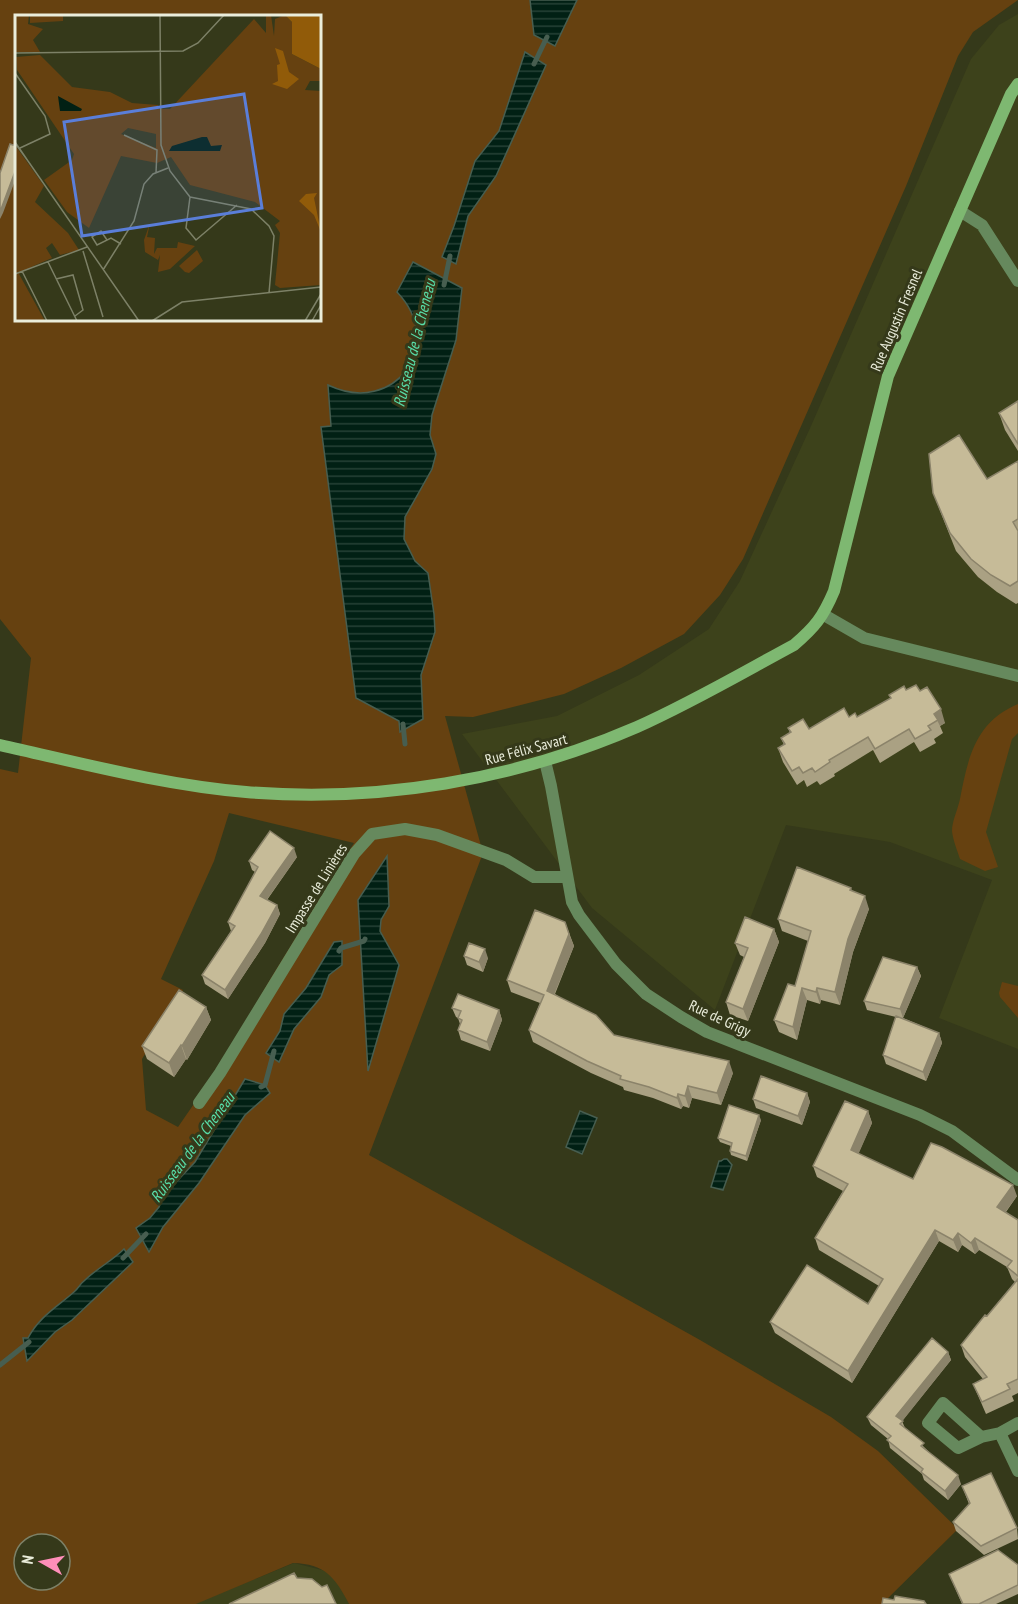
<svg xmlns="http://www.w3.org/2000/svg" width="1018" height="1604" font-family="'PT Sans Narrow',sans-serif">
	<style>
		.built { fill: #3d421b }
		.grass { fill: #664110; fill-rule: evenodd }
		.water { fill: url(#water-rules); stroke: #475e50; stroke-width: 1.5 }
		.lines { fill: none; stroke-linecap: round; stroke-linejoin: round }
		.stream { stroke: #475e50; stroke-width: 5 }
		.street { stroke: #66895d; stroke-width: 12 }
		.secondary { stroke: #7eb871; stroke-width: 12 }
		.wall { fill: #aaa183 }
		.shaded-wall { fill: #8b836a }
		.building { fill: #c6bb98; stroke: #8b836a; stroke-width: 1.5 }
		.labels { text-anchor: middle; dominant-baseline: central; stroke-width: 6; stroke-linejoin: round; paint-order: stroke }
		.street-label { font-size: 15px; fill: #eaeddb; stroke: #35391a }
		.water-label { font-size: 16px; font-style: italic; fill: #58dda8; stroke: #35391a }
		.inset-road { fill: none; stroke: #7d8167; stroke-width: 1.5 }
		.view { fill: #5a7ed9; fill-opacity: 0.15; stroke: #5a7ed9; stroke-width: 3 }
		.inset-edge { fill: none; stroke: #eaeddb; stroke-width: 3 }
	</style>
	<defs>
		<pattern id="water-rules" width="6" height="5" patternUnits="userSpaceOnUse" patternTransform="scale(1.5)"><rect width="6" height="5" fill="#012014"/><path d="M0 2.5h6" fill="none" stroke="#264136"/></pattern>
	</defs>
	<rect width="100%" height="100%" fill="#35391a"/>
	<path class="built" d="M1018,14V1049L939,1018L992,880L890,842L786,825L715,1010L592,908L462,734L557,716L639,675L709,629L740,581L811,426L971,59L999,25Z
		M294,1563L326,1571L339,1584L349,1604H194Z"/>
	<path class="grass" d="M0,0H1018L973,32L958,56L906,186L743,559L720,595L684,634L621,668L564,694L473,717L445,716L483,853L369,1155L700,1340L831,1417L878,1451L958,1529L882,1604H349C335,1577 325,1564 293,1563L196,1604H0V769L18,773L31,658L0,619ZM16,16H320V320H16ZM229,813L354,843L271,978L218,1069L178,1127L146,1110L142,1059L183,990L161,979L214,861ZM24,1544H60V1580H24Z
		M1018,704V733L1012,739L986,832L998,867L985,871L960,859C957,850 953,840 952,831C952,821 958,809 960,799C968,758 975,722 1018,704Z
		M1002,982L1018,986V1018L1000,997L999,993Z"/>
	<path class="water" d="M530,0H577L555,46L534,35Z
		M525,52L546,65L496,176L468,216L456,264L442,257L454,226L475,161L499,131Z
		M413,262L462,288L456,340L432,415L430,435L436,454L432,469L405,517L404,539L415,561L428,573L434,614L435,632L421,675L423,719L400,732L399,721L356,698L321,427L331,426L328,385C395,417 447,344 397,292Z
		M387,856L389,906L381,920L380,931L399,965L368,1071L358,900Z
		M342,941V965L329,975L321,997L294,1029L279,1062L266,1053L280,1031L284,1014L306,988L334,942Z
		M245,1079L265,1085L270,1093L245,1115L199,1183L163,1227L149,1252L136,1228L150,1218L159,1207L163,1196L195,1162Z
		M580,1111L597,1118L582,1154L566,1147Z
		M724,1159H727L732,1165L723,1190L711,1187L719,1161H721Z
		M124,1249L133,1262L72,1320L55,1332L27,1361L23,1338H28C39,1317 57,1307 74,1292C78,1289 80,1284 84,1281C96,1269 112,1261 124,1249Z"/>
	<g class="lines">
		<path class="stream" d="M534,64L547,37
			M444,285L450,256
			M403,724L405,744
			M339,951L341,948L364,941L365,939
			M261,1087L265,1085L274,1051
			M123,1258L146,1234
			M0,1365L29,1342"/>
		<path class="street" d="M960,211L982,225L1018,281
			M824,615L864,638L1018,676
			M545,761L551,786L572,902L579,915L616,964L646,994L681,1017L707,1032L920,1115L952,1131L1018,1180
			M199,1103L220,1073L354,854L372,834L405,829L437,835L506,860L534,877H566
			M1018,1423L1000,1433L1018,1471
			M981,1437L958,1448L928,1423L943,1403L981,1437L1000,1433"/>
		<path class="secondary" d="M0,745C81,763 163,785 246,792C378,803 515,780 637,727C691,703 742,673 794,645C815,627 823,617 834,591L888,376L1011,94L1018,84"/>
	</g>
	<path class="wall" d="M1018,401V451L1005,430L999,413Z
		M1018,461V603L1016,604L997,592L978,577L956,551L933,493L987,479Z
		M920,691L945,723L940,726L943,733L934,739L936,743L920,752L914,742L880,763L873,750L834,774L835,776L820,785L817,781L807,787L804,780L797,785L783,762L778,748L784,745L781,738L790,733L788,728L809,729L849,717H857Z
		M297,857L267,900L277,905L280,914L265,943L228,999L205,984L202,975L231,931L228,922L255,872L252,870L249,861Z
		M851,888L852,891L869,909L853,952L840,1005L821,1000L820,1004L807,1000L797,1040L779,1032L774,1020L795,986L808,941L782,931L778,919Z
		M565,922L574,946L555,994L614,1035L733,1073L721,1105L692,1098L689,1108L683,1106L681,1109L653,1098L624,1090L623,1087L591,1073L533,1042L529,1030L540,1003L511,992L507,980Z
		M774,929L779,942L748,1021L730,1015L726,1002L744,957L740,955L735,943Z
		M464,956L488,958L483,972L467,965Z
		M917,967L921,976L903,1018L939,1033L942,1043L926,1081L886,1064L883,1055L896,1017L867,1010L864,1001Z
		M206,1007L211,1020L187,1060L186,1059L174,1077L147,1059L142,1046Z
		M452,1008L499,1010L502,1020L490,1051L461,1040L458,1030L460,1024L458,1018L456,1017Z
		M807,1093L810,1102L802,1125L756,1108L753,1099Z
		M868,1111L872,1123L858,1154L913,1179L1017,1196L1006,1212L1018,1220V1393L1012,1396L1014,1401L986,1414L973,1384L983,1379L965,1357L961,1345L987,1316L1015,1282L1012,1279L1007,1267L979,1250L975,1254L962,1245L958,1252L939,1241L852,1383L775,1333L770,1322L868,1304L879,1286L819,1250L815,1238L843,1191L817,1177L813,1166Z
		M761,1120L747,1161L731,1155L730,1151L731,1146L720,1142L718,1138Z
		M948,1352L951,1360L902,1421L905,1428L961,1484L948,1500L924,1480L922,1474L890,1448L888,1439L871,1425L867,1417Z
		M962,1486L1017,1528L1018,1539L984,1555L956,1531L953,1522L969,1504Z
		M1018,1565V1594L996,1604H962L949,1574Z"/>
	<path class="shaded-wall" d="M16,169V178L3,213L0,219V212Z
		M941,709L945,723L940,726L934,714Z
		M294,848L297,857L263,905L260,896Z
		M865,896L869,909L853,952L840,1005L835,992L848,939Z
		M277,905L280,914L265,943L228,999L225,990Z
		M774,929L779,942L748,1021L743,1009Z
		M569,934L574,946L551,1002L547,991Z
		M485,949L488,958L483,972L479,962Z
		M917,967L921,976L903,1018L900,1009Z
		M802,988L807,1000L797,1040L793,1027Z
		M817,988L821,1000L820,1004L816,992Z
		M206,1007L211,1020L187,1060L182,1046Z
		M499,1010L502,1020L490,1051L487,1042Z
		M939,1033L942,1043L926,1081L923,1072Z
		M181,1045L186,1059L174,1077L169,1063Z
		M729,1061L733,1073L721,1105L717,1093Z
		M688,1086L692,1098L689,1108L685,1096Z
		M807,1093L810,1102L802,1125L798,1116Z
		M678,1094L683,1106L681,1109L677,1098Z
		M868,1111L872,1123L855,1162L851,1150Z
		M759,1115L761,1120L747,1161L746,1156Z
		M1013,1185L1017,1196L1001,1218L997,1207Z
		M935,1230L939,1241L852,1383L848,1371Z
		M958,1233L962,1245L958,1252L953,1240Z
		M975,1238L979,1250L975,1254L971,1243Z
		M948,1352L951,1360L900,1424L896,1416Z
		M958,1475L961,1484L948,1500L945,1491Z"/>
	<path class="building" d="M10,144L16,146V169L0,212V173Z
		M1018,401V444L999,413Z
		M959,435L987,479L1018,461V519L1013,522L1018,531V581L1010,586L991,575L971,559L950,533L933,493L929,454Z
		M916,685L920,691L927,687L941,709L934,714L938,720L928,726L931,730L915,739L909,729L875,749L868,737L829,760L830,762L815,772L812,768L803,773L799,767L792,771L778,748L785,744L781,738L791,732L788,728L803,719L809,729L844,708L849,717L855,713L857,717L891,698L889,695L904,686L906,690Z
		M270,831L294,848L260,896L277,905L261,934L225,990L202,975L235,926L228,922L258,867L249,861Z
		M797,867L851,888L850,890L865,896L848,939L835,992L817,988L816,992L802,988L793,1027L774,1020L788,984L795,986L811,931L778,919Z
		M535,910L565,922L569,934L547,991L596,1015L614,1035L729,1061L717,1093L688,1086L685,1096L678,1094L677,1098L649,1087L620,1079L621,1076L587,1061L529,1030L544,995L507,980Z
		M745,917L774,929L743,1009L726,1002L748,948L735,943Z
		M469,943L485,949L479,962L464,956Z
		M883,957L917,967L900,1009L864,1001Z
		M179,990L206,1007L182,1046L181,1045L169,1063L142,1046Z
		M458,994L499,1010L487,1042L458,1030L462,1020L458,1018L461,1011L452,1008Z
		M896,1016L939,1033L923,1072L883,1055Z
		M761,1076L807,1093L798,1116L753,1099Z
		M845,1101L868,1111L851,1150L913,1179L931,1143L942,1147L1013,1185L997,1207L1018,1220V1276L1007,1267L1012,1261L975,1238L971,1243L958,1233L953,1240L935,1230L848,1371L770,1322L807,1265L868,1304L883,1279L815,1238L848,1184L813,1166Z
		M729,1105L759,1115L746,1156L730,1151L732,1143L718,1138Z
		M1018,1279V1379L1007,1384L1010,1389L982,1402L973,1384L987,1377L961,1345L985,1315L987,1316Z
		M932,1338L948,1352L896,1416L903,1421L900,1424L924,1443L921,1446L958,1475L945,1491L921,1472L923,1469L887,1440L891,1436L867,1417Z
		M991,1473L1017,1528L981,1546L953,1522L970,1503L962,1486Z
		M998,1550L1018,1565V1585L979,1604H963L949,1574Z
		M294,1573L297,1578L312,1579L322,1587L327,1585L336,1604H229Z
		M895,1596L924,1601L926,1604H882L883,1598L894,1600Z"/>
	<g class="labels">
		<g class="street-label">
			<text transform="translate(896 320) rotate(-67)">Rue Augustin Fresnel</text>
			<text transform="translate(526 749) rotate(-15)">Rue Félix Savart</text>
			<text transform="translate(316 888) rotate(-58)">Impasse de Linières</text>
			<text transform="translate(720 1018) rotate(25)">Rue de Grigy</text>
		</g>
		<g class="water-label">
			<text transform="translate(414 343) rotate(-76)">Ruisseau de la Cheneau</text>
			<text transform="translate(192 1147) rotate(-54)">Ruisseau de la Cheneau</text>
		</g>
	</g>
	<g transform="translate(15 15)">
		<rect width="306" height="306" fill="#35391a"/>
		<path d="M0,0H14L13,9L28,14L18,25L25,37H0ZM15,0H48V6L15,8ZM251,0H256L259,21L260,4L270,0L277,7V39L306,54V66H295L290,75L306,76V270L265,273L260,270L265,218L260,210L265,206L240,187L175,170L156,142L142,148L106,141L74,213L52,197L29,165L57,145L59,139L2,55L1,42L25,40L57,72L95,77L117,88L143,90V94H155L239,4L251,18ZM113,113L141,119V133L106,119ZM135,208L132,222L140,223L139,239L142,233H162L163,227L180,231L155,254L143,257L145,240L143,245L130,237L129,225ZM182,235L188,246L174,258L170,257L164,251ZM21,249L4,259L30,306H0V259Z" fill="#664110" fill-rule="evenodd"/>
		<path d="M270,0H306V54L277,39V7ZM260,33L268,36L274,57L284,64L272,74L257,69L263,66L262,50L265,49ZM302,178L299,183L306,217L299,200L284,186L291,179Z" fill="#915b09"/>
		<path d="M0,130L29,171L20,187L53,218L64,235L45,240L37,228L31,233L37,243L0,259Z" fill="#664110"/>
		<path d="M43,81L67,94L66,96H45ZM187,122H192L196,131L207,130L205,136H154L157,131Z" fill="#012014"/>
		<path class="inset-road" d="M145,0L146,130L155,156L175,182M0,38L168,36L183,28L209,0M0,58L30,101L35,119L5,133M109,120L142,135L141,158M0,127L13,146L0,128M13,146L124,306M175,182L236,194L254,211L259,221L254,278M175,182L171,213L181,225L222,190M92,225L86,216L77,222L82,230L96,223L106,229M68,236L88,302M33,247L62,306M88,255L119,206L129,169L138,159L153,153M7,256L32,306M0,259L72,232M41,264L58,260L68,295L60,301M137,306L167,287L306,272M290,306L306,279M297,306L306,290"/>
		<path class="view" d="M229,79L247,193L67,221L49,107Z"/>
		<rect width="306" height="306" class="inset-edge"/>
	</g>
	<g transform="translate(42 1562) rotate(279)"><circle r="28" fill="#35391a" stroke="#7d8167" stroke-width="1.5"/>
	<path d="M0-4.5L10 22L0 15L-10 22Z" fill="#ff8eb9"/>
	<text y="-9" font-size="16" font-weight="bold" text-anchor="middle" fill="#eaeddb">N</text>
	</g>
</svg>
